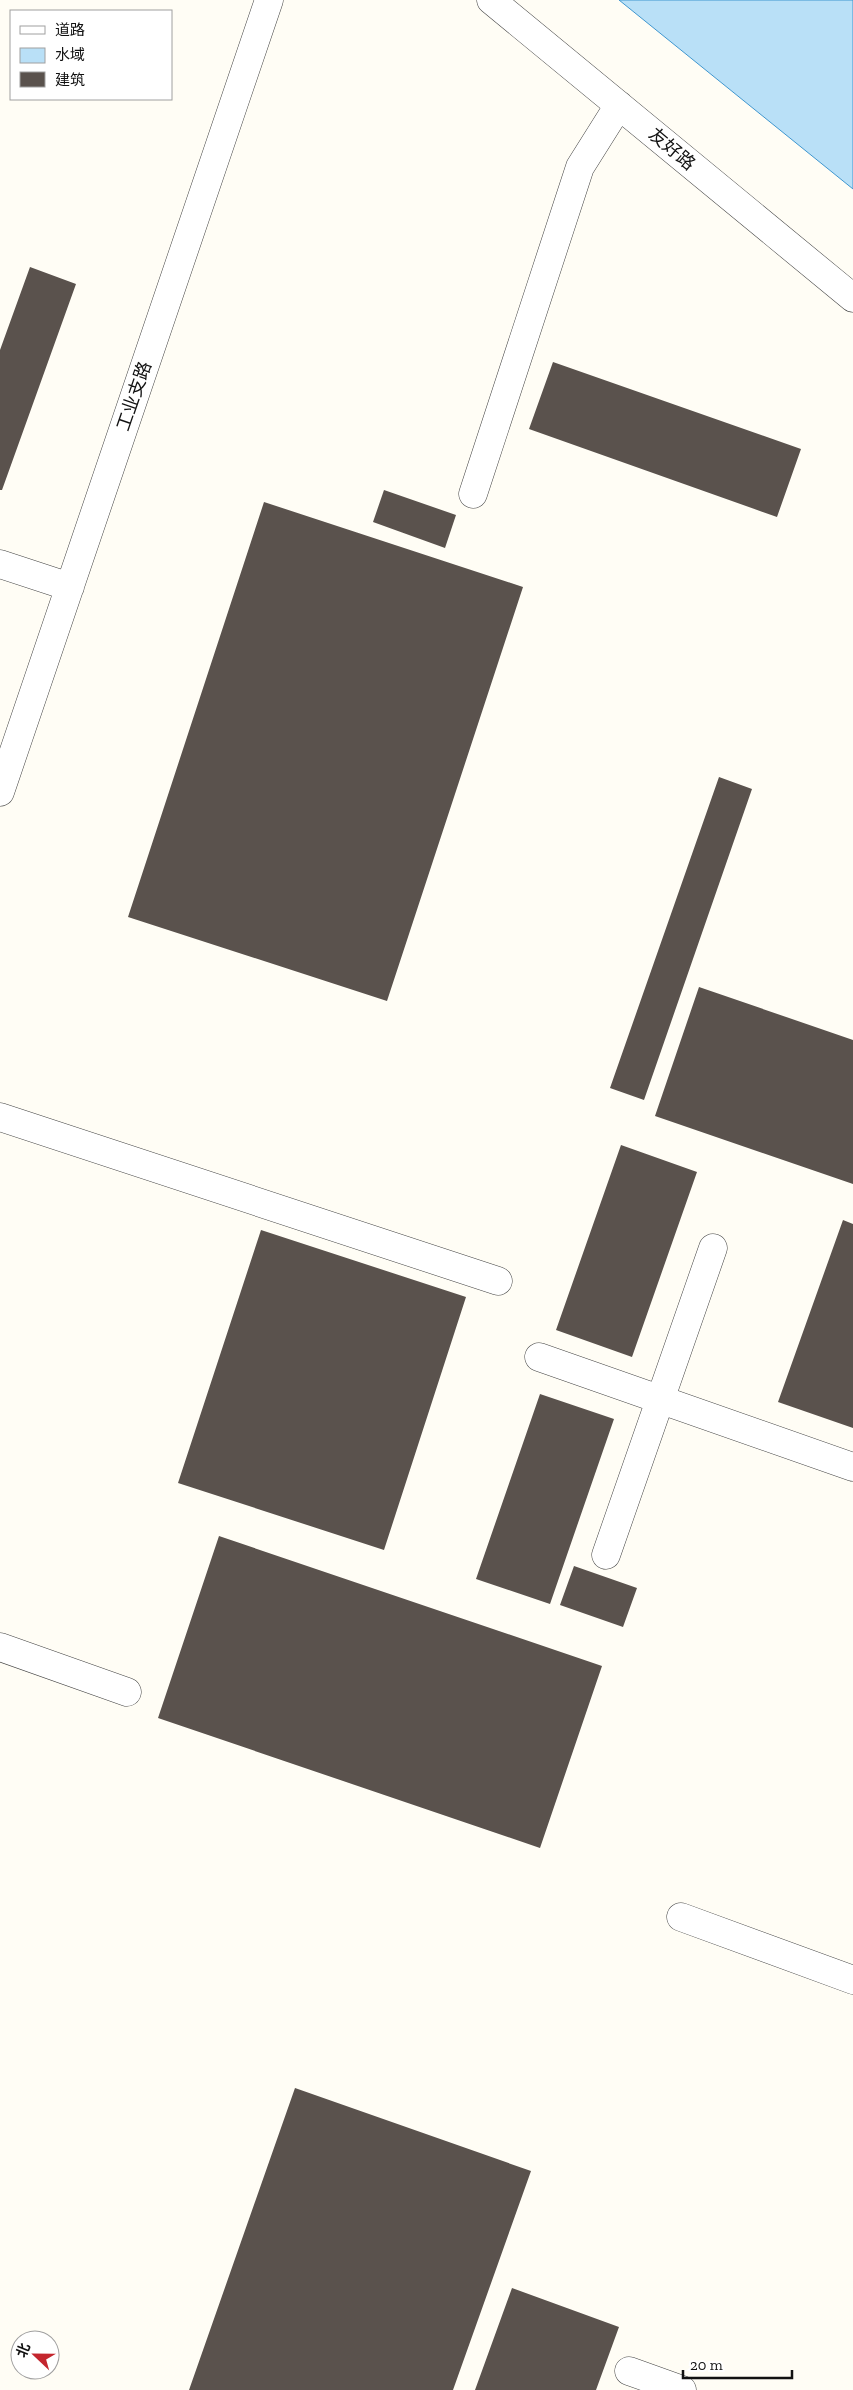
<svg xmlns="http://www.w3.org/2000/svg" width="853" height="2390" font-family="'Zilla Slab','Noto Sans SC',serif">
	<style>
		.water { fill: #b9e0f7; stroke: #3f96cf }
		.building { fill: #5a524d }
		.lines { fill: none; stroke-linecap: round; stroke-linejoin: round }
		.minor-casing { stroke: #444; stroke-width: 29 }
		.minor { stroke: #fff; stroke-width: 28 }
		.labels { text-anchor: middle; dominant-baseline: central; stroke-width: 5; stroke-linejoin: round; paint-order: stroke }
		.street-label { font-size: 18px; fill: #111; stroke: #fff }
	</style>
	<rect width="100%" height="100%" fill="#fffdf5"/>
	<path class="water" d="M619,0H853V189Z"/>
	<path class="building" d="M30,267L76,284L2,490H0V350Z
		M553,362L801,449L777,517L529,429Z
		M384,490L456,515L445,548L373,522Z
		M264,502L523,587L387,1001L128,917Z
		M719,777L752,789L644,1100L610,1088Z
		M699,987L853,1040V1184L655,1116Z
		M621,1145L697,1172L632,1357L556,1330Z
		M843,1220L853,1224V1428L778,1402Z
		M261,1230L466,1297L384,1550L178,1483Z
		M540,1394L614,1419L550,1604L476,1579Z
		M219,1536L602,1666L540,1848L158,1718Z
		M574,1566L637,1588L623,1627L560,1605Z
		M295,2088L531,2171L453,2390H189Z
		M512,2288L619,2327L596,2390H475Z"/>
	<g class="lines">
		<defs>
			<path id="minor" d="M491,0L853,298
				M473,494L580,167L619,105
				M0,564L70,587
				M0,792L269,0
				M0,1117L498,1281
				M539,1357L853,1467
				M606,1555L713,1248
				M0,1647L127,1692
				M681,1917L853,1980
				M629,2371L682,2390"/>
		</defs>
		<use href="#minor" class="minor-casing"/>
		<use href="#minor" class="minor"/>
	</g>
	<g class="labels">
		<g class="street-label">
			<text transform="translate(672 149) rotate(40)">友好路</text>
			<text transform="translate(134 396) rotate(-71)">工业支路</text>
		</g>
	</g>
	<rect x="10" y="10" width="162" height="90" fill="#ffffff" stroke="#a0a0a0"/>
	<rect x="20" y="26" width="25" height="8" fill="#ffffff" stroke="#a0a0a0"/>
	<text x="55" y="35" font-size="15" fill="#111111">道路</text>
	<rect x="20" y="48" width="25" height="15" fill="#b9e0f7" stroke="#a0a0a0"/>
	<text x="55" y="60" font-size="15" fill="#111111">水域</text>
	<rect x="20" y="72" width="25" height="15" fill="#5a524d" stroke="#a0a0a0"/>
	<text x="55" y="85" font-size="15" fill="#111111">建筑</text>
	<g transform="translate(35 2355) rotate(292)"><circle r="24" fill="#ffffff" stroke="#a0a0a0"/>
	<path d="M0-4L9 19L0 12L-9 19Z" fill="#c4262e"/>
	<text y="-8" font-size="14" font-weight="bold" text-anchor="middle" fill="#111111">北</text>
	</g>
	<path d="M683 2370v8h109v-8" fill="none" stroke="#111111" stroke-width="2.5"/>
	<text x="690" y="2370" font-size="15" fill="#111111" stroke="#ffffff" stroke-width="4" paint-order="stroke">20 m</text>
</svg>
